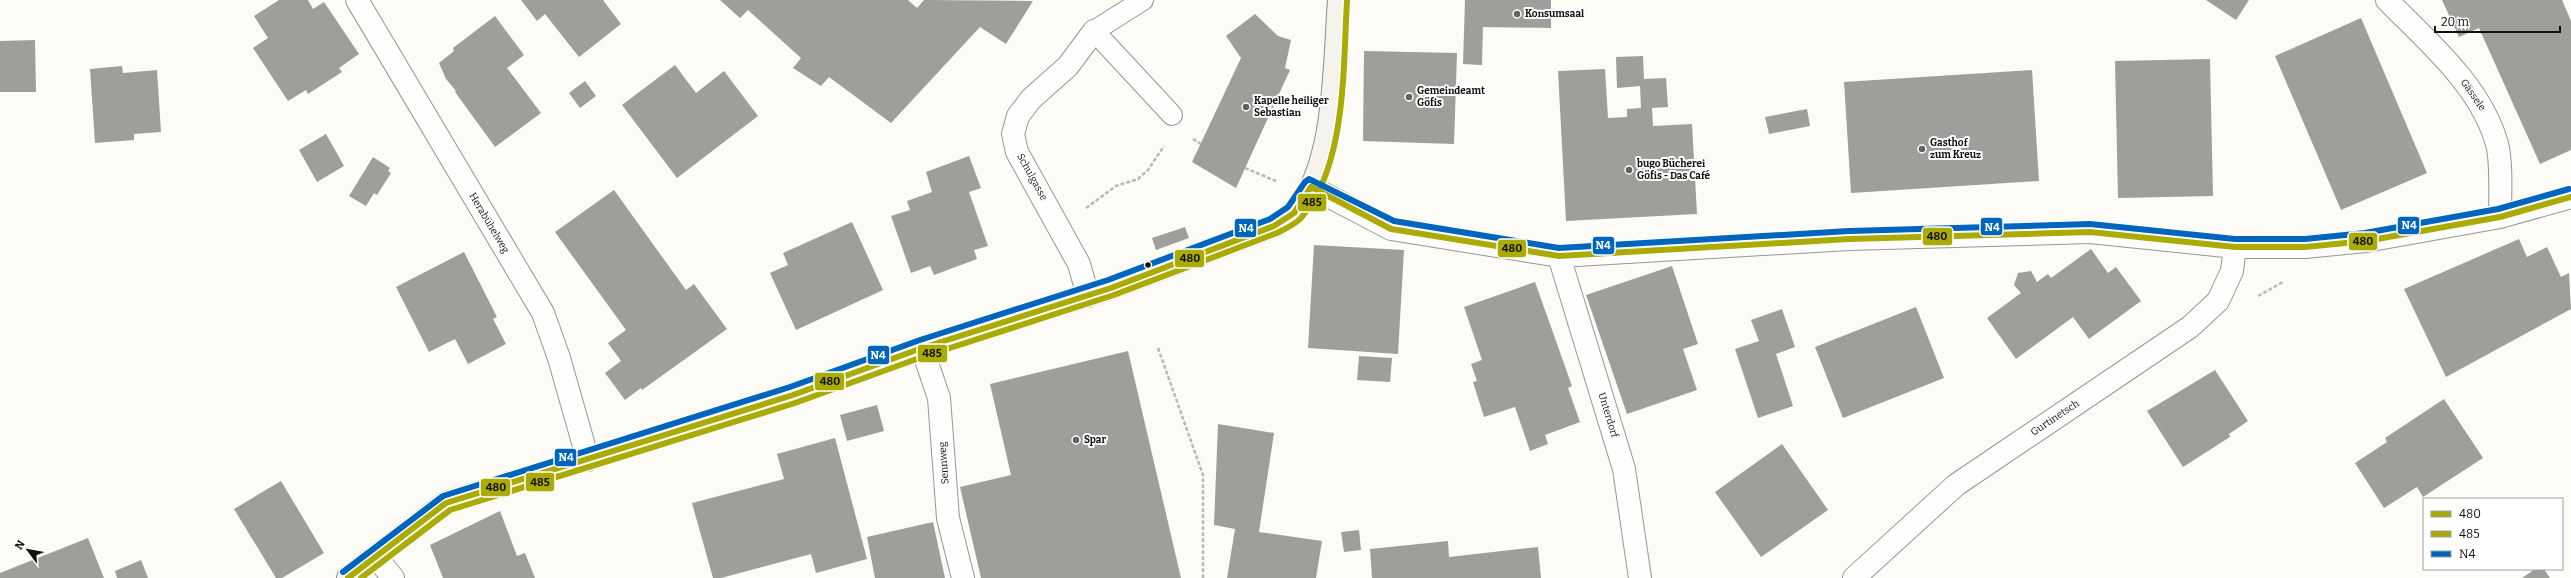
<svg xmlns="http://www.w3.org/2000/svg" width="2571" height="578" font-family="Bitter,serif">
	<style>
		.building { fill: #a09e9b }
		.lines { fill: none; stroke-linecap: round; stroke-linejoin: round }
		.service-casing { stroke: #969694; stroke-width: 22 }
		.minor-casing { stroke: #969694; stroke-width: 24 }
		.secondary-casing { stroke: #8d8c8a; stroke-width: 24 }
		.path { stroke: #b9b9b8; stroke-width: 2.5; stroke-dasharray: 4 2; stroke-linecap: butt }
		.service { stroke: #fffefe; stroke-width: 20 }
		.minor { stroke: #fffefe; stroke-width: 22 }
		.secondary { stroke: #f4f4ec; stroke-width: 22 }
		.bus-1-casing { stroke: #fff; stroke-width: 9 }
		.bus-2-casing { stroke: #fff; stroke-width: 9 }
		.bus-3-casing { stroke: #fff; stroke-width: 9 }
		.bus-1 { stroke: #abab06; stroke-width: 6 }
		.bus-2 { stroke: #abab06; stroke-width: 6 }
		.bus-3 { stroke: #0065bd; stroke-width: 6 }
		.poi-dot { fill: #636260; stroke: #fff; stroke-width: 1.5 }
		.bus-dot { fill: #101010; stroke: #fff; stroke-width: 1.5 }
		.labels { text-anchor: middle; dominant-baseline: central; stroke-width: 4; stroke-linejoin: round; paint-order: stroke }
		.poi-label { font-size: 10px; font-weight: bold; fill: #101010; stroke: #fff; text-anchor: start }
		.street-label { font-size: 10px; fill: #101010; stroke: #fff }
		.line-badge { stroke: #fff; stroke-width: 1.5 }
		.badge-label { font-size: 11px; text-anchor: middle; font-weight: bold; fill: #fff }
		.pale-badge-label { font-size: 11px; text-anchor: middle; font-weight: bold; fill: #111 }
	</style>
	<rect width="100%" height="100%" fill="#fcfbf6"/>
	<path class="building" d="M279,0H308L313,9L324,2L359,54L339,68L342,72L308,94L306,90L288,101L253,48L268,38L254,16Z
		M521,0H603L621,24L579,57L545,14L537,21Z
		M720,0H908L917,8L924,0L1033,1L1006,44L980,27L891,123L829,77L821,86L793,68L801,58L748,10L740,18Z
		M1465,0H1551V28L1483,27L1482,65L1463,64Z
		M2206,0H2249L2236,20Z
		M2442,0H2562L2571,21V150L2540,164L2479,28L2459,37Z
		M1255,14L1278,36L1291,40L1285,68L1290,70L1236,188L1192,162L1241,58L1226,36Z
		M495,16L524,55L507,68L541,113L495,147L455,92L456,91L446,79L439,63L454,51L453,48Z
		M2361,18L2427,173L2341,210L2275,56Z
		M35,40L36,92H0V41Z
		M1364,51L1457,53L1454,144L1363,141Z
		M1643,56L1644,79L1666,78L1668,107L1652,108L1653,126L1692,124L1697,214L1566,221L1558,71L1605,69L1608,118L1627,117V109L1641,108L1640,86L1617,88L1616,57Z
		M2210,59L2213,196L2118,198L2115,61Z
		M675,65L696,93L724,71L758,116L677,178L622,105Z
		M122,66L123,73L157,70L161,132L134,134V140L95,143L90,69Z
		M2032,70L2039,181L1851,193L1844,82Z
		M585,81L596,96L580,108L569,93Z
		M1807,109L1810,126L1769,134L1765,117Z
		M326,134L344,166L317,182L299,150Z
		M969,156L981,188L969,192L988,246L974,250L977,259L934,275L930,266L911,273L891,216L910,210L907,201L932,192L926,172Z
		M373,157L390,168L388,171L391,173L377,195L374,193L366,206L349,196Z
		M614,190L686,290L694,284L727,329L642,390L641,388L625,400L605,373L621,361L608,343L626,330L555,232Z
		M852,222L883,290L796,330L770,273L788,265L783,253Z
		M1185,227L1189,238L1156,250L1152,238Z
		M2519,239L2527,257L2547,247L2561,277L2569,273L2571,309L2446,377L2404,289Z
		M1314,245L1404,250L1398,354L1308,348Z
		M2091,249L2108,273L2116,267L2141,301L2089,339L2073,317L2016,359L1987,318L2021,293L2014,285L2018,273L2031,271L2037,282L2048,274L2051,278Z
		M464,252L497,317L493,319L506,344L468,364L455,339L429,352L396,287Z
		M1672,266L1698,344L1683,349L1697,390L1627,414L1586,295Z
		M1535,282L1572,386L1568,388L1580,422L1545,435L1548,444L1530,451L1515,407L1484,417L1473,382L1477,381L1471,364L1482,360L1464,307Z
		M1916,307L1944,378L1843,418L1815,347Z
		M1782,309L1795,347L1776,354L1793,406L1758,418L1735,349L1759,341L1751,320Z
		M1128,351L1181,578H981L960,487L1011,475L990,384Z
		M1359,356L1392,358L1390,382L1357,380Z
		M2215,370L2248,421L2229,434L2230,437L2183,467L2147,411Z
		M2444,399L2483,458L2423,497L2417,487L2384,508L2355,463L2387,442L2385,438Z
		M877,405L884,431L847,441L840,415Z
		M1218,424L1274,433L1259,532L1322,541L1316,578H1227L1235,529L1214,525Z
		M835,438L867,559L816,573L811,554L721,578H713L692,503L784,479L777,454Z
		M1782,444L1828,510L1761,557L1715,492Z
		M281,481L324,553L282,578H276L234,509Z
		M500,511L517,556L525,553L535,578H443L430,545Z
		M933,522L945,578H875L867,537Z
		M1359,530L1361,550L1344,552L1341,532Z
		M88,538L104,578H0V573Z
		M1448,541L1449,557L1538,547L1541,578H1372L1370,549Z
		M141,560L148,578H117L115,571Z
		M2535,569H2544L2550,578H2522Z"/>
	<g class="lines">
		<defs>
			<path id="service" d="M1143,0L1094,31L1172,115"/>
			<path id="minor" d="M357,0L543,313L559,358L588,460
				M2387,0C2428,42 2481,86 2497,144C2502,162 2500,197 2500,217
				M1311,187L1391,229L1559,256L1849,239L2090,232L2235,247H2305L2366,241L2500,217L2571,197
				M1559,256L1624,469L1640,578
				M1088,296L1079,264L1017,152L1013,134L1018,116L1031,99L1068,66L1094,31
				M922,348L939,398L948,518L963,578
				M376,557L393,578
				M1854,578L1956,485L2190,327L2218,301L2232,271L2235,247"/>
			<path id="secondary" d="M348,578L446,503L793,395L922,348L1111,288L1274,226C1281,222 1290,218 1295,212C1337,164 1334,62 1339,0"/>
		</defs>
		<use href="#service" class="service-casing"/>
		<use href="#minor" class="minor-casing"/>
		<use href="#secondary" class="secondary-casing"/>
		<path class="path" d="M1193,139L1201,144
			M1245,168L1276,181
			M1086,208L1116,186L1138,179L1148,170L1164,146
			M2258,296L2283,282
			M1158,348L1203,475V578"/>
		<use href="#service" class="service"/>
		<use href="#minor" class="minor"/>
		<use href="#secondary" class="secondary"/>
		<defs>
			<path id="bus-1" d="M1311,187L1391,229L1559,256L1849,239L2090,232L2235,247H2305L2366,241L2500,217L2571,197
				M348,578L446,503L793,395L922,348L1111,288L1274,226L1294,213L1311,187"/>
			<path id="bus-2" d="M361,578L450,510L795,403L925,356L1114,295L1277,233C1285,229 1294,225 1300,219C1347,168 1343,65 1347,1"/>
			<path id="bus-3" d="M343,572L443,496L790,387L920,340L1108,280L1270,219L1288,207L1305,182L1309,179L1394,221L1559,248L1849,231L2090,224L2235,239H2305L2365,233L2498,209L2569,189"/>
		</defs>
		<use href="#bus-1" class="bus-1-casing"/>
		<use href="#bus-2" class="bus-2-casing"/>
		<use href="#bus-3" class="bus-3-casing"/>
		<use href="#bus-1" class="bus-1"/>
		<use href="#bus-2" class="bus-2"/>
		<use href="#bus-3" class="bus-3"/>
	</g>
	<g class="poi-dot">
		<circle cx="1517" cy="14" r="4"/>
		<circle cx="1409" cy="97" r="4"/>
		<circle cx="1246" cy="107" r="4"/>
		<circle cx="1922" cy="149" r="4"/>
		<circle cx="1629" cy="170" r="4"/>
		<circle cx="1076" cy="440" r="4"/>
	</g>
	<circle class="bus-dot" cx="1148" cy="265" r="3.5"/>
	<g class="labels">
		<g class="poi-label">
			<text x="1525" y="14">Konsumsaal</text>
			<text x="1417" y="91">Gemeindeamt<tspan x="1417" dy="12">Göfis</tspan></text>
			<text x="1254" y="101">Kapelle heiliger<tspan x="1254" dy="12">Sebastian</tspan></text>
			<text x="1930" y="143">Gasthof<tspan x="1930" dy="12">zum Kreuz</tspan></text>
			<text x="1637" y="164">bugo Bücherei<tspan x="1637" dy="12">Göfis - Das Café</tspan></text>
			<text x="1084" y="440">Spar</text>
		</g>
		<g class="street-label">
			<text transform="translate(2473 95) rotate(55)">Gässele</text>
			<text transform="translate(1032 177) rotate(61)">Schulgasse</text>
			<text transform="translate(489 223) rotate(59)">Herabühelweg</text>
			<text transform="translate(1608 415) rotate(73)">Unterdorf</text>
			<text transform="translate(2055 418) rotate(-34)">Gurtinetsch</text>
			<text transform="translate(944 463) rotate(-94)">Sennweg</text>
		</g>
	</g>
	<g class="line-badge">
		<rect x="1297" y="193" width="30" height="19" rx="4" fill="#abab06"/>
		<rect x="2397" y="216" width="23" height="19" rx="4" fill="#0065bd"/>
		<rect x="1980" y="217" width="23" height="19" rx="4" fill="#0065bd"/>
		<rect x="1234" y="218" width="23" height="20" rx="4" fill="#0065bd"/>
		<rect x="1922" y="227" width="31" height="19" rx="4" fill="#abab06"/>
		<rect x="2348" y="232" width="30" height="19" rx="4" fill="#abab06"/>
		<rect x="1592" y="236" width="23" height="19" rx="4" fill="#0065bd"/>
		<rect x="1497" y="239" width="30" height="19" rx="4" fill="#abab06"/>
		<rect x="1174" y="249" width="31" height="19" rx="4" fill="#abab06"/>
		<rect x="917" y="344" width="31" height="19" rx="4" fill="#abab06"/>
		<rect x="867" y="345" width="23" height="20" rx="4" fill="#0065bd"/>
		<rect x="814" y="372" width="31" height="19" rx="4" fill="#abab06"/>
		<rect x="554" y="448" width="23" height="19" rx="4" fill="#0065bd"/>
		<rect x="525" y="472" width="30" height="20" rx="4" fill="#abab06"/>
		<rect x="480" y="478" width="31" height="19" rx="4" fill="#abab06"/>
	</g>
	<g class="badge-label">
		<text x="2409" y="229">N4</text>
		<text x="1992" y="231">N4</text>
		<text x="1246" y="232">N4</text>
		<text x="1603" y="249">N4</text>
		<text x="878" y="359">N4</text>
		<text x="566" y="461">N4</text>
	</g>
	<g class="pale-badge-label">
		<text x="1312" y="206">485</text>
		<text x="1937" y="240">480</text>
		<text x="2363" y="245">480</text>
		<text x="1512" y="252">480</text>
		<text x="1190" y="262">480</text>
		<text x="932" y="357">485</text>
		<text x="830" y="385">480</text>
		<text x="540" y="486">485</text>
		<text x="496" y="491">480</text>
	</g>
	<rect x="2423" y="498" width="140" height="72" fill="#ffffff" stroke="#9f9f9f"/>
	<rect x="2431" y="511" width="20" height="6" fill="#abab06" stroke="#9f9f9f"/>
	<text x="2459" y="518" font-size="12" fill="#101010">480</text>
	<rect x="2431" y="531" width="20" height="6" fill="#abab06" stroke="#9f9f9f"/>
	<text x="2459" y="538" font-size="12" fill="#101010">485</text>
	<rect x="2431" y="551" width="20" height="6" fill="#0065bd" stroke="#9f9f9f"/>
	<text x="2459" y="558" font-size="12" fill="#101010">N4</text>
	<g transform="translate(28 550) rotate(302)" stroke="#ffffff" stroke-width="3" paint-order="stroke">
	<path d="M0-3L7 15L0 10L-7 15Z" fill="#101010"/>
	<text y="-6" font-size="11" font-weight="bold" text-anchor="middle" fill="#101010">N</text>
	</g>
	<path d="M2435 26v6h125v-6" fill="none" stroke="#101010" stroke-width="2"/>
	<text x="2441" y="26" font-size="12" fill="#101010" stroke="#ffffff" stroke-width="3" paint-order="stroke">20 m</text>
</svg>
